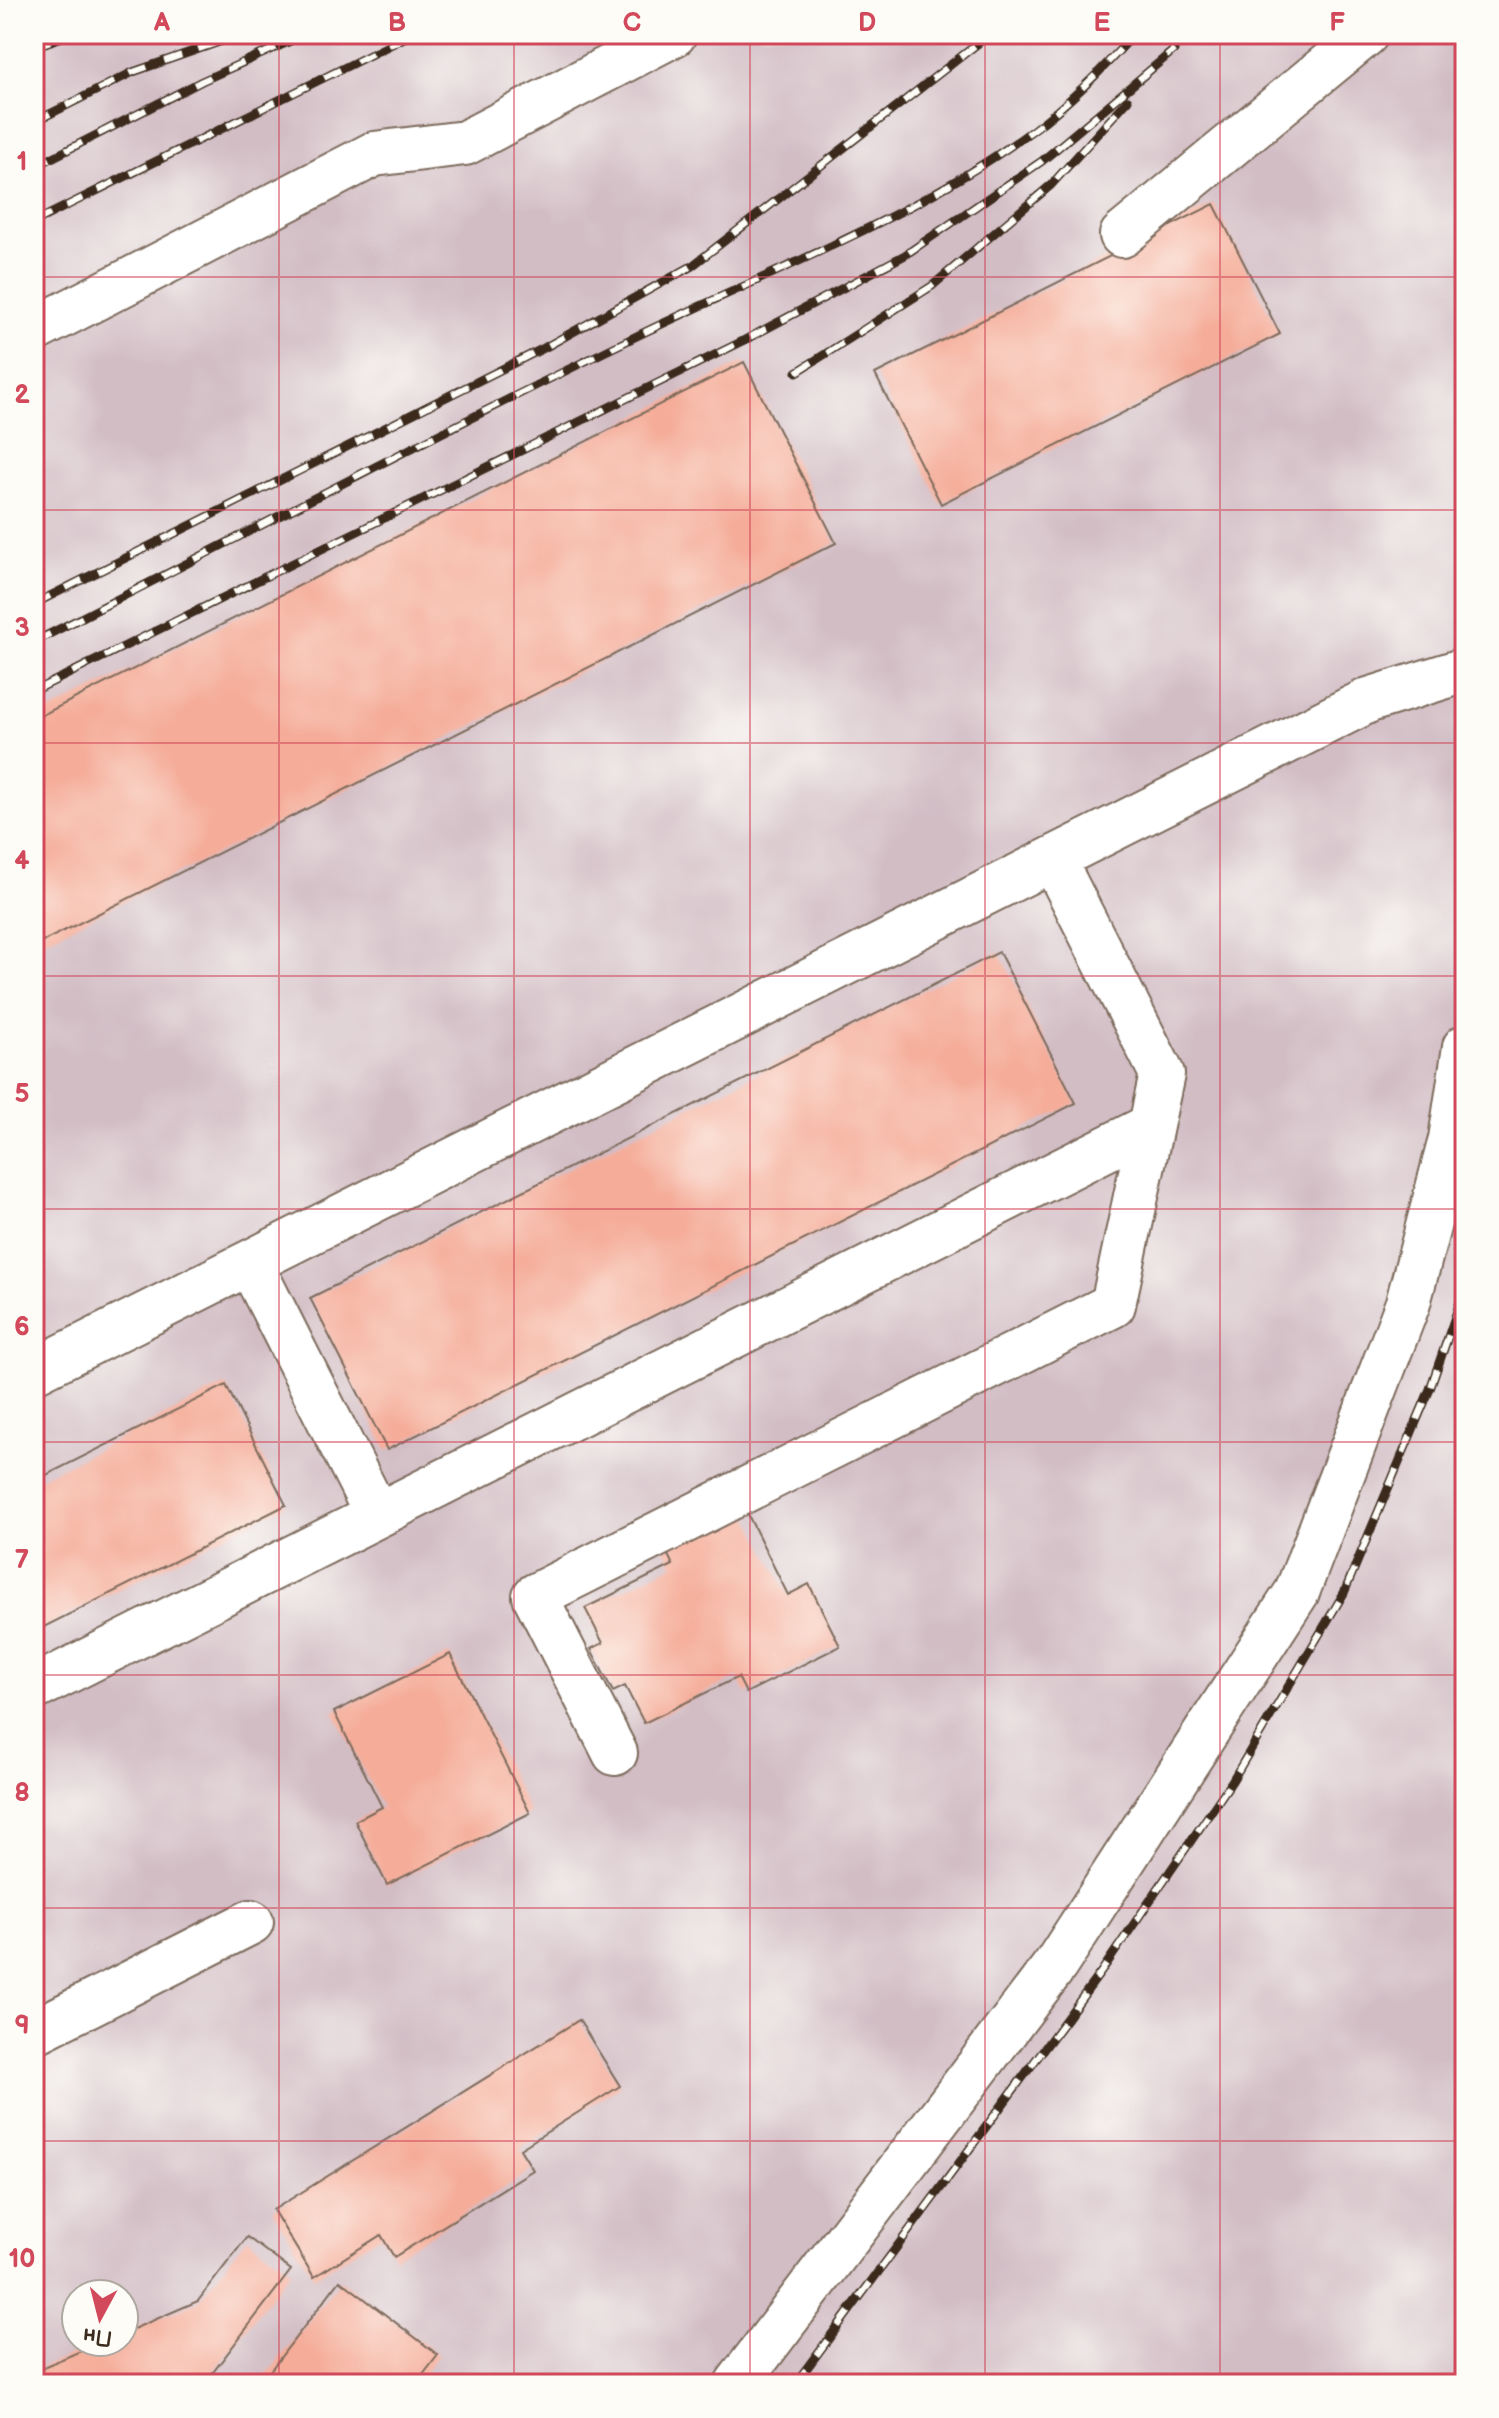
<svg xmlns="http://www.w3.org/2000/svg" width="1499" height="2418" font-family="'Balsamiq Sans',sans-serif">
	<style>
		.industrial { fill: #d2bdc5; fill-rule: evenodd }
		.building { fill: #f5ad9a }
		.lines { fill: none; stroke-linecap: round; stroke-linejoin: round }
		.minor-casing { stroke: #7d6b5c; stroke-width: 48 }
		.minor { stroke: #fff; stroke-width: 44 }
		.rail-casing { stroke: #3b2a1e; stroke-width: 9 }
		.rail { stroke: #fdfcf7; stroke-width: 6; stroke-dasharray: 18; stroke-linecap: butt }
		.grid { fill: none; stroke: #d1495b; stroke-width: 2; stroke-opacity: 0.55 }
		.neatline { fill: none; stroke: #d1495b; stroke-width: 3 }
		.grid-label { font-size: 26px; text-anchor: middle; font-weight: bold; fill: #d1495b }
	</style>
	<rect width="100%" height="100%" fill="#fdfcf7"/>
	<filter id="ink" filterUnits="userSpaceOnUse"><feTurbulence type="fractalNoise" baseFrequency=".0125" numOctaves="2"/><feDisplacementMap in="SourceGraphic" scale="16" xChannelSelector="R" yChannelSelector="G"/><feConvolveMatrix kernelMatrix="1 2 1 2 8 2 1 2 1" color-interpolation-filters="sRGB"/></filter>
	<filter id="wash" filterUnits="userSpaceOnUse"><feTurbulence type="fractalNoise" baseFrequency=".006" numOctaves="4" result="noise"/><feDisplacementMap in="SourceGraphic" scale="32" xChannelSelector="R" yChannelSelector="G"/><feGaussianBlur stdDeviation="1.8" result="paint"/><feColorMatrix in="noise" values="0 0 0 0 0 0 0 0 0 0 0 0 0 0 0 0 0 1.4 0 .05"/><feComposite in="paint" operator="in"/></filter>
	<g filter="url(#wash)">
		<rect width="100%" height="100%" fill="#f7e4ce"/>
		<path class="industrial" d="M34,34H1465V2384H34ZM76,2294H124V2342H76Z"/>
		<g id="blocks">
			<path class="building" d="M1214,204L1280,334L941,504L875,374Z
				M744,362L836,543L34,946V719Z
				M999,952L1076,1103L387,1450L310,1298Z
				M226,1385L286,1505L34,1632V1481Z
				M745,1509L788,1595L809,1584L840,1646L746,1693L738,1677L644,1723L625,1686L613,1692L591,1649L603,1643L585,1608L673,1565L665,1549Z
				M450,1654L530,1813L387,1885L355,1821L382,1807L334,1712Z
				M579,2020L620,2086L520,2149L533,2170L394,2257L381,2235L314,2277L273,2210Z
				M247,2237L291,2270L204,2384H34V2378L43,2367L102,2342H124V2333L198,2301Z
				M340,2280L438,2355L416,2384H260Z"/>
		</g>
	</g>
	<g filter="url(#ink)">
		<use href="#blocks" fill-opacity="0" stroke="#7d6b5c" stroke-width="2"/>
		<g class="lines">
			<defs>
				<path id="minor" d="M1122,235L1366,34
					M34,330L374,154L465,143L674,34
					M250,1263L377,1515
					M34,1371L1369,700L1465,670
					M34,1688L1151,1126
					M615,1753L535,1596L1113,1305L1162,1074L1053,859
					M34,2032L251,1922
					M737,2384L1056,1964L1297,1592L1408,1303L1451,1139L1465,1047"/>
			</defs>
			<use href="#minor" class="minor-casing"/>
			<use href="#minor" class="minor"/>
			<defs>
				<path id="rail" d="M34,47L70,34
					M34,122L133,72L242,34
					M34,167L202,81L306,34
					M34,222L412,34
					M797,372L932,286L1051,185L1128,100
					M34,604L544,348L692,266L990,34
					M34,642C238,538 440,431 645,332C776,269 915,217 1033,130C1068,104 1105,67 1134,34
					M40,688L741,342L905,255L1042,161L1174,50
					M795,2384L1101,1972L1232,1781L1344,1593L1430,1389L1465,1288"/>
			</defs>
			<use href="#rail" class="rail-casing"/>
			<use href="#rail" class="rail"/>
		</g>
	</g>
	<path class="grid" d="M279,34V2384M514,34V2384M750,34V2384M985,34V2384M1220,34V2384M34,277H1465M34,510H1465M34,743H1465M34,976H1465M34,1209H1465M34,1442H1465M34,1675H1465M34,1908H1465M34,2141H1465"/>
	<rect width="1499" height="2418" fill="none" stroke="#fdfcf7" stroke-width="88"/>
	<g transform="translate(100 2318) rotate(187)"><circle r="38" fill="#fdfcf7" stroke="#afa8a0" stroke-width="2"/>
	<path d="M0-6L14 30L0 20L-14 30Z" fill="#d1495b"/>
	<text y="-12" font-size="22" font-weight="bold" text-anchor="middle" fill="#3b2a1e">Пн</text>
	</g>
	<rect x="44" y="44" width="1411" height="2330" class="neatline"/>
	<g class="grid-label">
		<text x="162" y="31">A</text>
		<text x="397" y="31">B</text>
		<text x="632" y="31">C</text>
		<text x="867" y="31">D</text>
		<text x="1102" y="31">E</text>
		<text x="1337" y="31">F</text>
		<text x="22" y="170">1</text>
		<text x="22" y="403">2</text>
		<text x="22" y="636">3</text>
		<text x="22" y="869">4</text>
		<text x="22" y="1102">5</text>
		<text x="22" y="1335">6</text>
		<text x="22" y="1568">7</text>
		<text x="22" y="1801">8</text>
		<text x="22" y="2034">9</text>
		<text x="22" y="2267">10</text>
	</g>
</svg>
